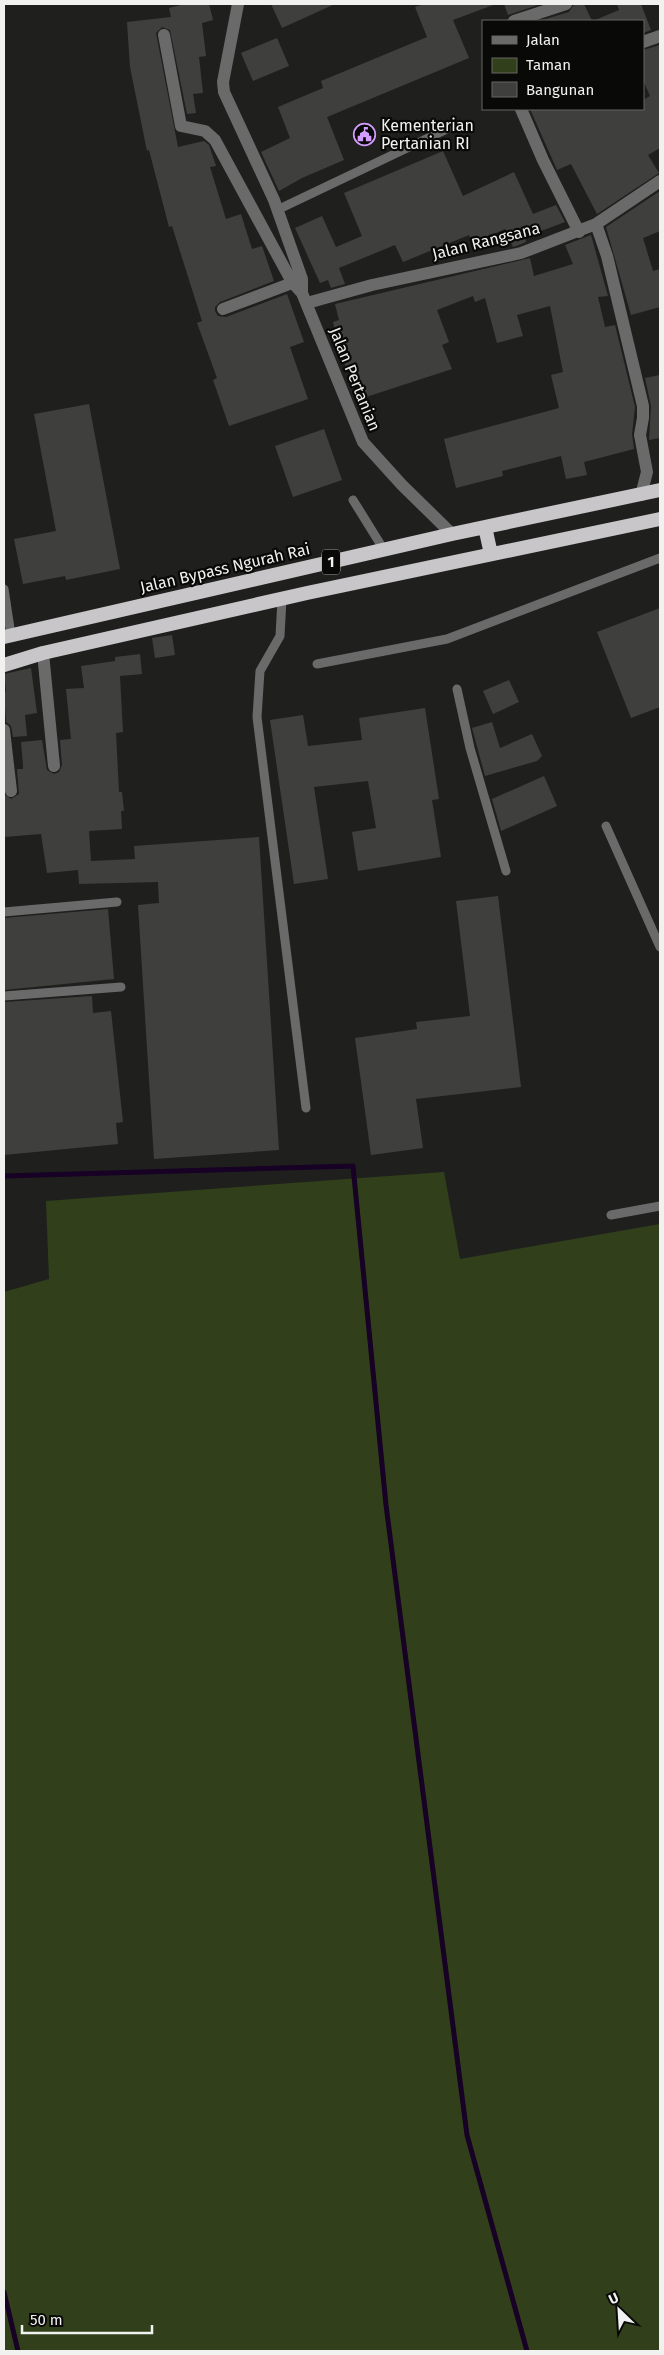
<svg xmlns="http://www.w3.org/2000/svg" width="664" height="2355" font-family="'Fira Sans',sans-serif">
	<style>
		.green { fill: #31401a }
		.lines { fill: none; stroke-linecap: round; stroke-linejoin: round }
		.stream { stroke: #170125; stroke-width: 5 }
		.building { fill: #3f403e }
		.service { stroke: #6b6a6b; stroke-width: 9 }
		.minor { stroke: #6b6a6b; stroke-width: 12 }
		.trunk { stroke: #c8c6c8; stroke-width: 14 }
		.labels { text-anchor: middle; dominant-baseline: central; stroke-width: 4.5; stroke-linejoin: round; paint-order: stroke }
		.shield { fill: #090908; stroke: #abacaa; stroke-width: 1 }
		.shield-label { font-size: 15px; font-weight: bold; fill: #f1f2f0 }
		.poi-label { font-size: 16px; fill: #f1f2f0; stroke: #090908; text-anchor: start }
		.street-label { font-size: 16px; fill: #f1f2f0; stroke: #090908 }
	</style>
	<rect width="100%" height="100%" fill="#1f201e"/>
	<path class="green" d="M444,1172L460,1259L660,1224V2351H4V1292L49,1279L46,1201Z"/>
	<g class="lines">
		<path class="stream" d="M4,1176L353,1166L386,1505L467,2135L527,2351
			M4,2292L18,2351"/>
	</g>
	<path class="building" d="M185,4H209L213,20L202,23L206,56L199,57L203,93L193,94L196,113L187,114L170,30L162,27L156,33L178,147L204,141L209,145L216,166L210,167L226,219L241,214L252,249L262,246L274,281L220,302L215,307V311L218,316L226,317L287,294L304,342L290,347L308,399L229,426L213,380L217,378L197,323L202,321L172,226L169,227L149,150L147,151L130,67L127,22L171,17L169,8Z
		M271,4H335L282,28Z
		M424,4L493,5L453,20L469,58L327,117L344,160L302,178L279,191L261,152L290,138L278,107L323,88L321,81L427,37L415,7Z
		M504,4H541L508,15Z
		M574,4H584L592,21H539L569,12Z
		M617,4H641L651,30L643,33V21H593L619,10Z
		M277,38L289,66L253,81L241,53Z
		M660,45V148L648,155L659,173L597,214L571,164L557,170L530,109H643V100L650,96L643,80V50Z
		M443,151L463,196L514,172L533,214L556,205L565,222L525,237L526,242L519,245L513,247L505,229L472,243L469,235L403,262L395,245L339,268L345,284L331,288L328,280L320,283L295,228L322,216L336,247L362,236L344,193Z
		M660,191V231L643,238L653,271L660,269V307L631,315L606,227Z
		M591,235L608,296L598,297L605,327L615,325L635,407L632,434L634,449L584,462L587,475L566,479L561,456L502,471L503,476L456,488L444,439L559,408L551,375L563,372L550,306L517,315L523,336L497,343L485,298L475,302L473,296L437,310L449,342L442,345L452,369L363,398L356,364L346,368L340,350L333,322L339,320L335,304L530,258L534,276L573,264L565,245Z
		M660,375V438L649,440L651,406L645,378Z
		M89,404L120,569L66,580L65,576L23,584L14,539L56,531L34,414Z
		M324,429L342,480L293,497L275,446Z
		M660,608V707L631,718L597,632Z
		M172,635L175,655L155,658L152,638Z
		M140,654L142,674L120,676L123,732L116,733L119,792H122L124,811H121L122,829L89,831L91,861L135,859L134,846L259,837L279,1150L154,1159L138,905L159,903L158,882L79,884L78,870L47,873L41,834L4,837V794L11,799L19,794L17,769H23V765L21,742L42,740L47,770L54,774L59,772L62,765L60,740L71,739L66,689L84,688L81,666L115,661V657Z
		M31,668L37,713L25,715L27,736L13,737L11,726L6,722L4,692L6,691L4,674Z
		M509,680L519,702L493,714L483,691Z
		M425,708L439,799L432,800L441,857L358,871L352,832L376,828L368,781L314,787L328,879L294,884L270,720L303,715L308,746L362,740L359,718Z
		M492,722L500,748L532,734L542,756L537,761L485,776L472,728Z
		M544,776L557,806L501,831L492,799Z
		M498,896L521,1087L416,1099L423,1148L371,1155L355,1038L417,1029L416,1022L470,1016L456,901Z
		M108,909L114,979L4,990V918Z
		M92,996L93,1013L111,1011L123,1122L116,1123L118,1144L4,1155V1002Z"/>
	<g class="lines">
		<path class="service" d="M277,210L447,129
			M353,500L384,550
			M4,589L11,635
			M282,599L280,636L260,671L257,717L306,1108
			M317,664L447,639L660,558
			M457,689L470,748L506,871
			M606,826L660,947
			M4,912L117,902
			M4,996L121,987
			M611,1215L660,1206"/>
		<path class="minor" d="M238,4L223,82L224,92L274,200L302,279V293L363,442L402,485L452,534
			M514,21L566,4
			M164,35L181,126L205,131L215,140L292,282L302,293
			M643,42L660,36
			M521,109L543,160L579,232
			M596,224L607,256L643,406V418L640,435L647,472L641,495
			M307,303L372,285L521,253L596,224L660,181
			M223,309L300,280
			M43,653L54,766
			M4,730L11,791"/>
		<path class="trunk" d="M485,527L491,554
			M4,637L452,534L660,490
			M4,665L43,653L307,593L660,519"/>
	</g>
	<defs>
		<symbol id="civic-ring" viewBox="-11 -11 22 22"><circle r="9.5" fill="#090908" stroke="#d29dfd" stroke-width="1.5"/><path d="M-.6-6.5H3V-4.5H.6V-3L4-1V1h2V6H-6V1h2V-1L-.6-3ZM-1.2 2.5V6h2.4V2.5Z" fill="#d29dfd"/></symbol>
	</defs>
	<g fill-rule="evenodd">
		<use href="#civic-ring" x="352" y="122" width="25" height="25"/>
	</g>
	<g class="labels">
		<rect class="shield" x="322" y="549.5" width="18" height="25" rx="4"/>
		<g class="shield-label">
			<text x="331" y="562">1</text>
		</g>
		<g class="poi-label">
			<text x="381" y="125">Kementerian<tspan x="381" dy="18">Pertanian RI</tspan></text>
		</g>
		<g class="street-label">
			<text transform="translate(486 241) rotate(-14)">Jalan Rangsana</text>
			<text transform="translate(355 379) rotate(68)">Jalan Pertanian</text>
			<text transform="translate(225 568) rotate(-13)">Jalan Bypass Ngurah Rai</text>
		</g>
	</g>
	<rect width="664" height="2355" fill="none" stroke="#f1f2f0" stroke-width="10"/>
	<rect x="482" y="20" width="162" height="90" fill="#090908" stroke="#666665"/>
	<rect x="492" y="36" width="25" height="8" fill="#6b6a6b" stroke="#666665"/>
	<text x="526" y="45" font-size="15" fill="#f1f2f0">Jalan</text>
	<rect x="492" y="58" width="25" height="15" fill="#31401a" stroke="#666665"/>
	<text x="526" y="70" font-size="15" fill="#f1f2f0">Taman</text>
	<rect x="492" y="82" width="25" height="15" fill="#3f403e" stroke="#666665"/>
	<text x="526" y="95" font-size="15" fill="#f1f2f0">Bangunan</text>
	<g transform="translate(619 2310) rotate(335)" stroke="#090908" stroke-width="4" paint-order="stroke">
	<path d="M0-4L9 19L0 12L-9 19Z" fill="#f1f2f0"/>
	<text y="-8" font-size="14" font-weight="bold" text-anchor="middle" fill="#f1f2f0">U</text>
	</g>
	<path d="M22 2325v8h130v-8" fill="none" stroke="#f1f2f0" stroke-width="2.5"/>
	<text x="30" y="2325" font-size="15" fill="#f1f2f0" stroke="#090908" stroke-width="4" paint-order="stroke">50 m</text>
</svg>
